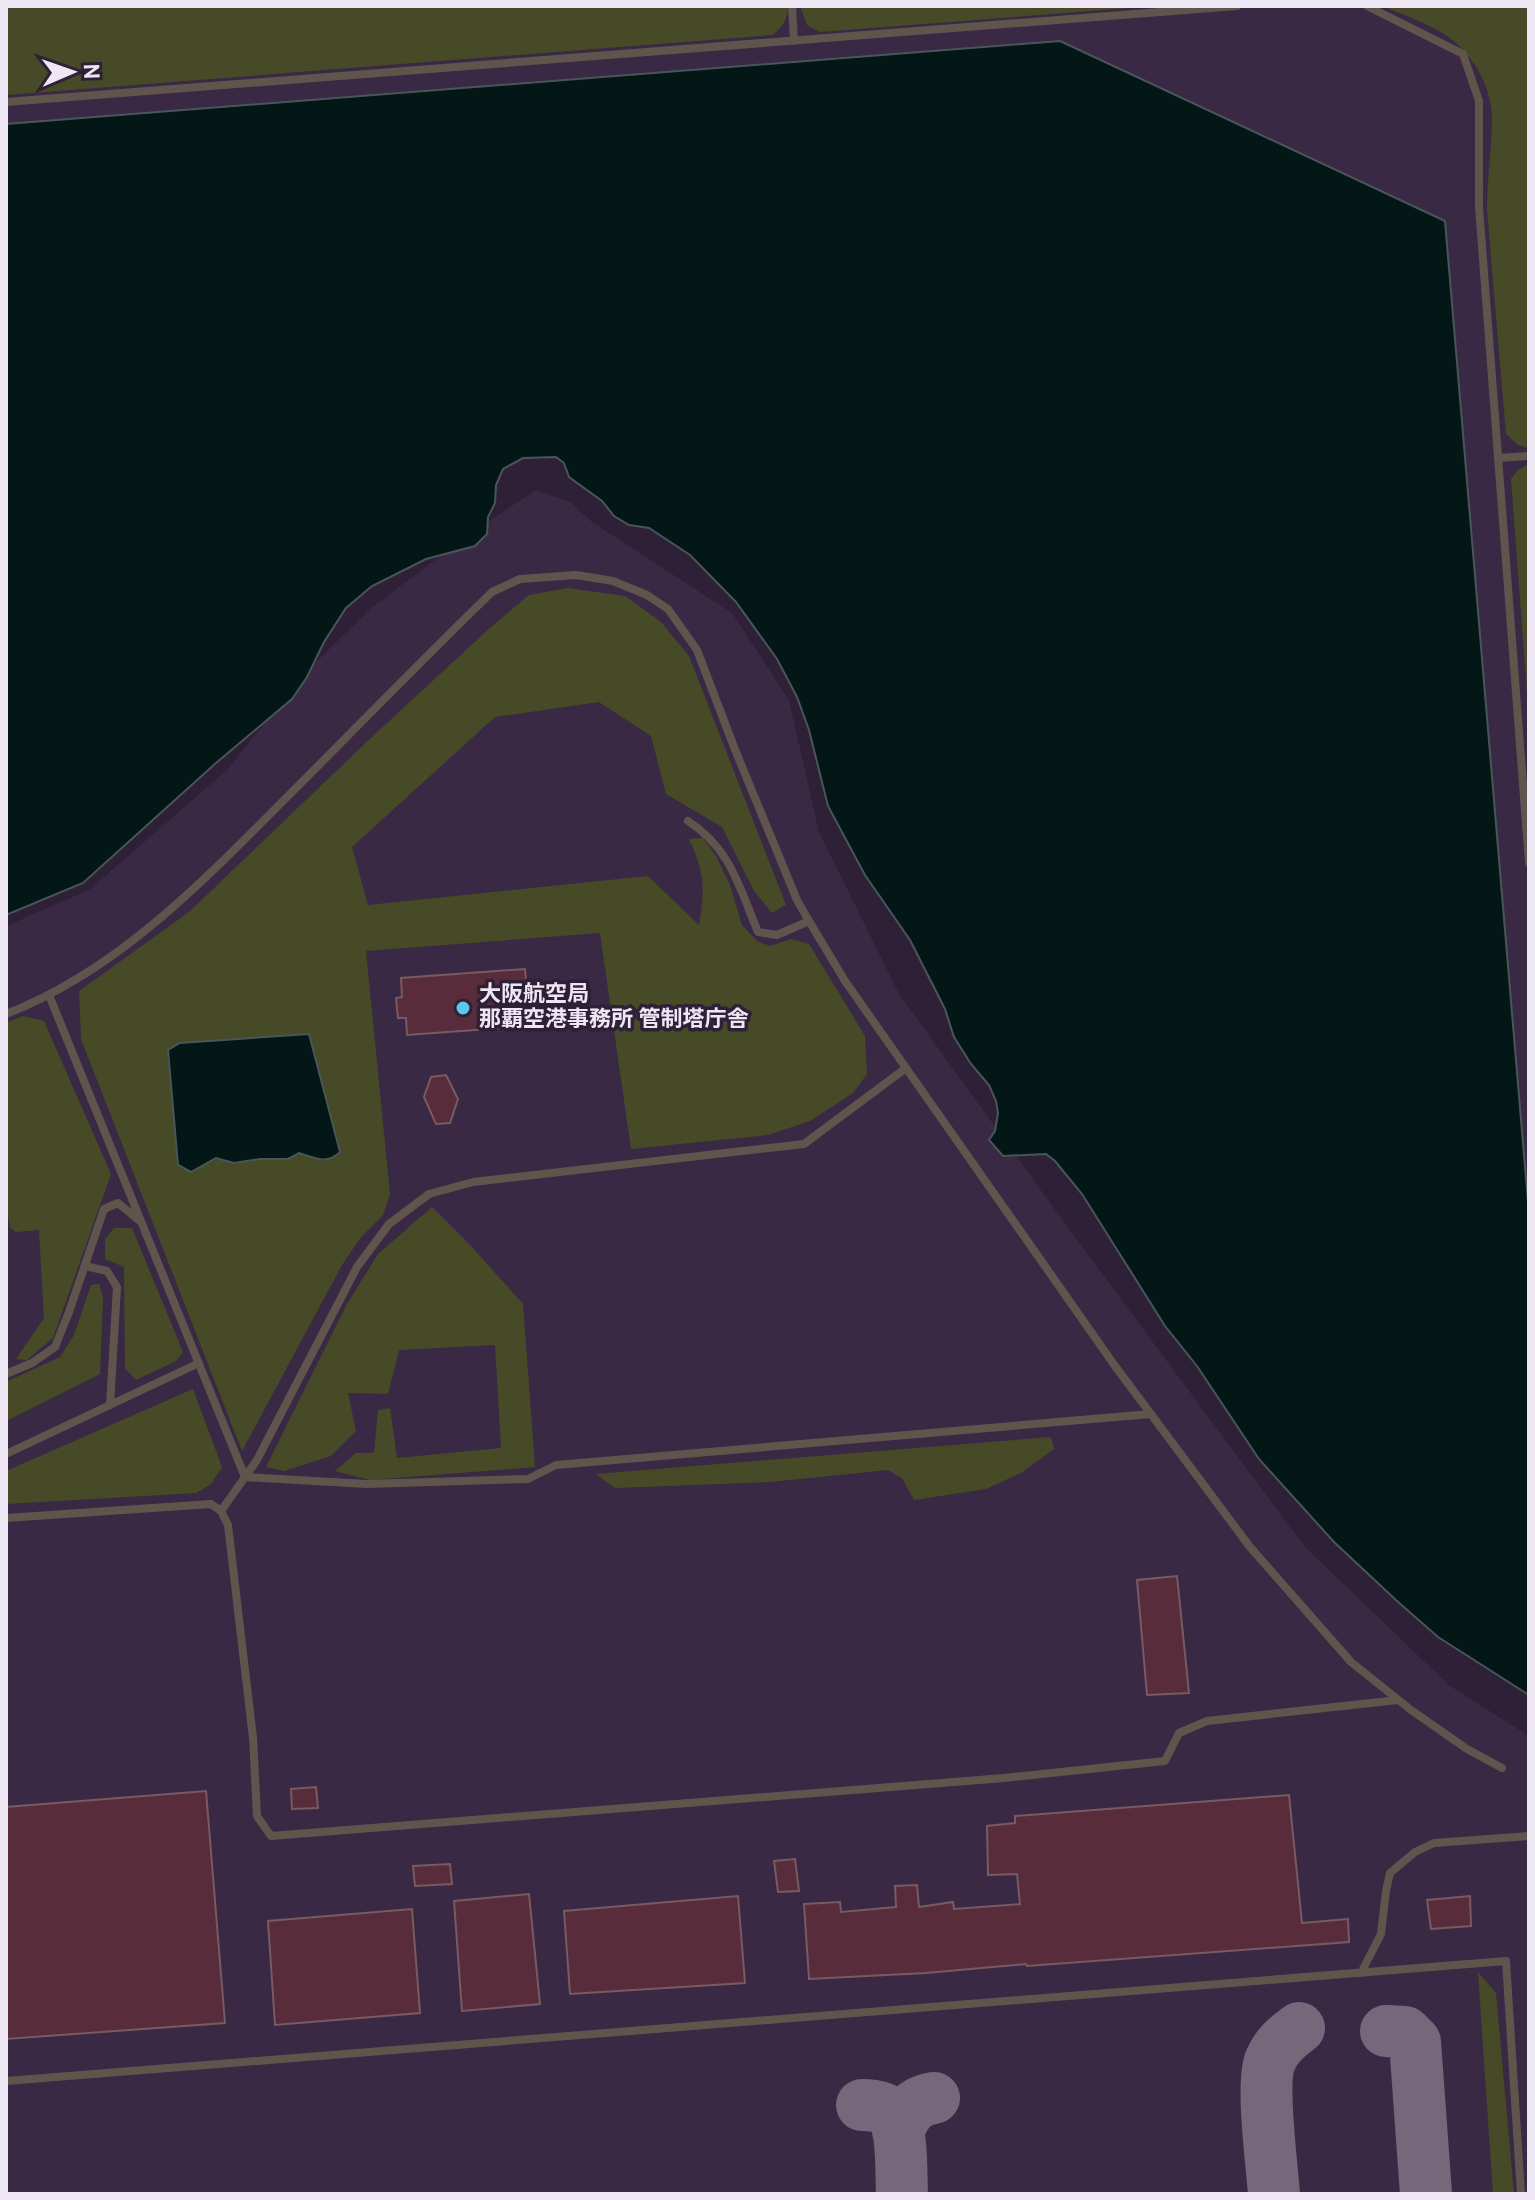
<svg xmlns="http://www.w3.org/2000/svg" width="1535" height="2200" font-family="Overpass,'Noto Sans JP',sans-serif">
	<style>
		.built { fill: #3a2944 }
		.green { fill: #474a27 }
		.water { fill: #031717; stroke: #4a5559; stroke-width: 2 }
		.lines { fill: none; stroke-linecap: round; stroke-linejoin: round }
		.taxiway { stroke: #74687a; stroke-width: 52 }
		.building { fill: #592c3b; stroke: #785a63; stroke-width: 2 }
		.lane { stroke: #60554d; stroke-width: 8 }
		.poi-dot { fill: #5cc7e8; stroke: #2e2036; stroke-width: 3 }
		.labels { text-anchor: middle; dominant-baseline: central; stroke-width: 7; stroke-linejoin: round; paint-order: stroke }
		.poi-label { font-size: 22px; font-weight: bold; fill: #efe6f4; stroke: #2e2036; text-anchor: start }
	</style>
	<rect width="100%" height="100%" fill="#2e2036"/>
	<path class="built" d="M6,6H1529V1214L1444,221L1060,41L6,124Z
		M536,490L570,502L592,522L732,613L789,700L819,832L899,994L1072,1233L1304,1546L1450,1686L1529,1736V2194H6V926L89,890L228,769L302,676L371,608L471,533Z"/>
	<path class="green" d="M6,6H788C788,19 782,28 772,35L6,95Z
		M800,6H1155L820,32L807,25Z
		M1383,6H1529V448L1518,445L1506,434L1487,210C1487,179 1492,148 1492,117C1491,83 1469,47 1439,31C1422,21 1401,14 1383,6Z
		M1529,464V720L1511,479L1518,470Z
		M568,588L625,596L661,622L689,656L786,905L772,913L754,891L722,827L666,794L651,736L599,702L495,717L352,847L368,905L648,876L699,925C705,889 705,873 689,839L703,838L716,856L730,885L742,925L757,941L770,946L791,939L809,944L865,1036L867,1074L853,1093L810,1121L768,1135L631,1149L600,933L366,951L390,1194L383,1215L361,1237L342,1265L242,1451L81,1039L79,991L189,912L375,734L491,627L529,595Z
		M23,1016L44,1021L111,1174L53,1338L27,1360L16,1359L44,1318L39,1230L16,1232L10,1228L6,1201V1023Z
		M432,1207L471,1246L523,1304L535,1467L370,1480L335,1471L356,1453H374L378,1410L390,1408L397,1458L501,1448L495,1345L399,1350L388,1394L348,1393L356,1431L331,1456L284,1471L266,1467L346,1306L378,1254Z
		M114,1228H132L183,1352L176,1361L136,1380L125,1368L124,1267L105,1259V1239Z
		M99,1284L103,1297L100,1374L6,1421V1382L60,1357L74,1335L91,1285Z
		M193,1389L222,1467L211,1484L196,1493L6,1504V1471Z
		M1051,1437L1054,1449L1021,1473L986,1489L914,1500L902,1478L888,1470L770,1482L615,1488L596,1474Z
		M1478,1972L1496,1993L1514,2194H1493Z"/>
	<path class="water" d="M1060,41L1445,221L1529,1214V1695L1438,1637L1397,1601L1334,1542L1259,1459L1197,1366L1165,1326L1082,1194L1055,1161L1046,1154L1003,1156L989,1140L995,1131L998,1113L996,1101L989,1085L971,1064L954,1037L945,1009L910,940L865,875L828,806L809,730L797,697L777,659L736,602L690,555L649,528L629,525L614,516L602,501L569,477L564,463L556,457L523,458L503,469L496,485L495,503L488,517L487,534L475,546L426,559L372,586L346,608L324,642L307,677L292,699L216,763L83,883L6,915V124Z
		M309,1034L340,1152C327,1165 315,1158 299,1153L288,1159H260L234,1163L216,1158L191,1172L178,1165L168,1050L180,1043Z"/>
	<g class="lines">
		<path class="taxiway" d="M1386,2031L1405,2032L1415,2042L1426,2194
			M862,2105C872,2105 885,2106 892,2115C903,2130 901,2175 902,2194
			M898,2131C906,2113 913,2101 934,2098
			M1274,2194C1272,2166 1261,2084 1270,2061C1276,2046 1286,2038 1299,2028"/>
	</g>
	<path class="building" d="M525,969L530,1026L407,1035L406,1018H398L396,998L402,997L401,978Z
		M446,1075L458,1099L450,1123L436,1124L424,1097L431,1077Z
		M1177,1576L1189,1693L1147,1695L1137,1580Z
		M316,1787L318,1808L292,1809L291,1789Z
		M206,1791L225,2023L6,2039V1807Z
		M1289,1795L1302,1923L1348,1919L1349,1942L1027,1966L1026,1964L926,1973L809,1979L804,1904L840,1902L841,1912L896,1907L895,1886L917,1885L919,1907L953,1902L954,1909L1020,1904L1017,1874L988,1875L987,1826L1015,1823V1816Z
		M795,1859L799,1891L778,1892L774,1861Z
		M450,1864L452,1884L415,1886L413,1866Z
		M529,1894L540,2004L462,2011L454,1901Z
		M738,1896L745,1983L570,1994L564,1911Z
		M1470,1896L1471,1926L1431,1929L1427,1900Z
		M412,1909L420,2013L275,2025L268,1921Z"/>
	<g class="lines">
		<path class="lane" d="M792,6L794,41
			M1367,6L1463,54L1479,101V207L1529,863
			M6,102L1237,6
			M1498,458L1529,456
			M688,821C731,849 739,887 758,932L777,935L809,921
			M49,995L245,1477L367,1484L528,1479L556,1465L1151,1414
			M6,1014C120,970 206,878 291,793C358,726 424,658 492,592L520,579L576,575L613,581L647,595L668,609L697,650L736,752L797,900L809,921L845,981L1115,1366L1250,1547L1351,1662L1411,1710L1467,1749L1502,1768
			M85,1266L107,1271L117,1287L110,1405
			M6,1374L32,1363L55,1347L69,1312L104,1209L118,1203L141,1222
			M6,1454L199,1363
			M221,1511L257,1460L357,1267L389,1224L429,1194L473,1182L804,1144L906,1068
			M6,1518L211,1504L221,1511L228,1525L253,1738L257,1816L271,1836L1004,1778L1165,1761L1179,1733L1207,1721L1398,1700
			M1361,1973L1381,1934L1386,1891L1390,1873L1415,1852L1434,1843L1529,1836
			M6,2081L1506,1961L1521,2194"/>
	</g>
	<circle class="poi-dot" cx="463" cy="1008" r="8"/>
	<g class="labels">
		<g class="poi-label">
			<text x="479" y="995">大阪航空局<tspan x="479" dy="25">那覇空港事務所 管制塔庁舎</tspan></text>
		</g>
	</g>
	<rect width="1535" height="2200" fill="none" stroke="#efe6f4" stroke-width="16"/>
	<g transform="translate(72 72) rotate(88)" stroke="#2e2036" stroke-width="6" paint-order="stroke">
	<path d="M0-6L14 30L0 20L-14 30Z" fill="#efe6f4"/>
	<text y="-12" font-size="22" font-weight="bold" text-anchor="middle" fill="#efe6f4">N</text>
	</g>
</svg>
